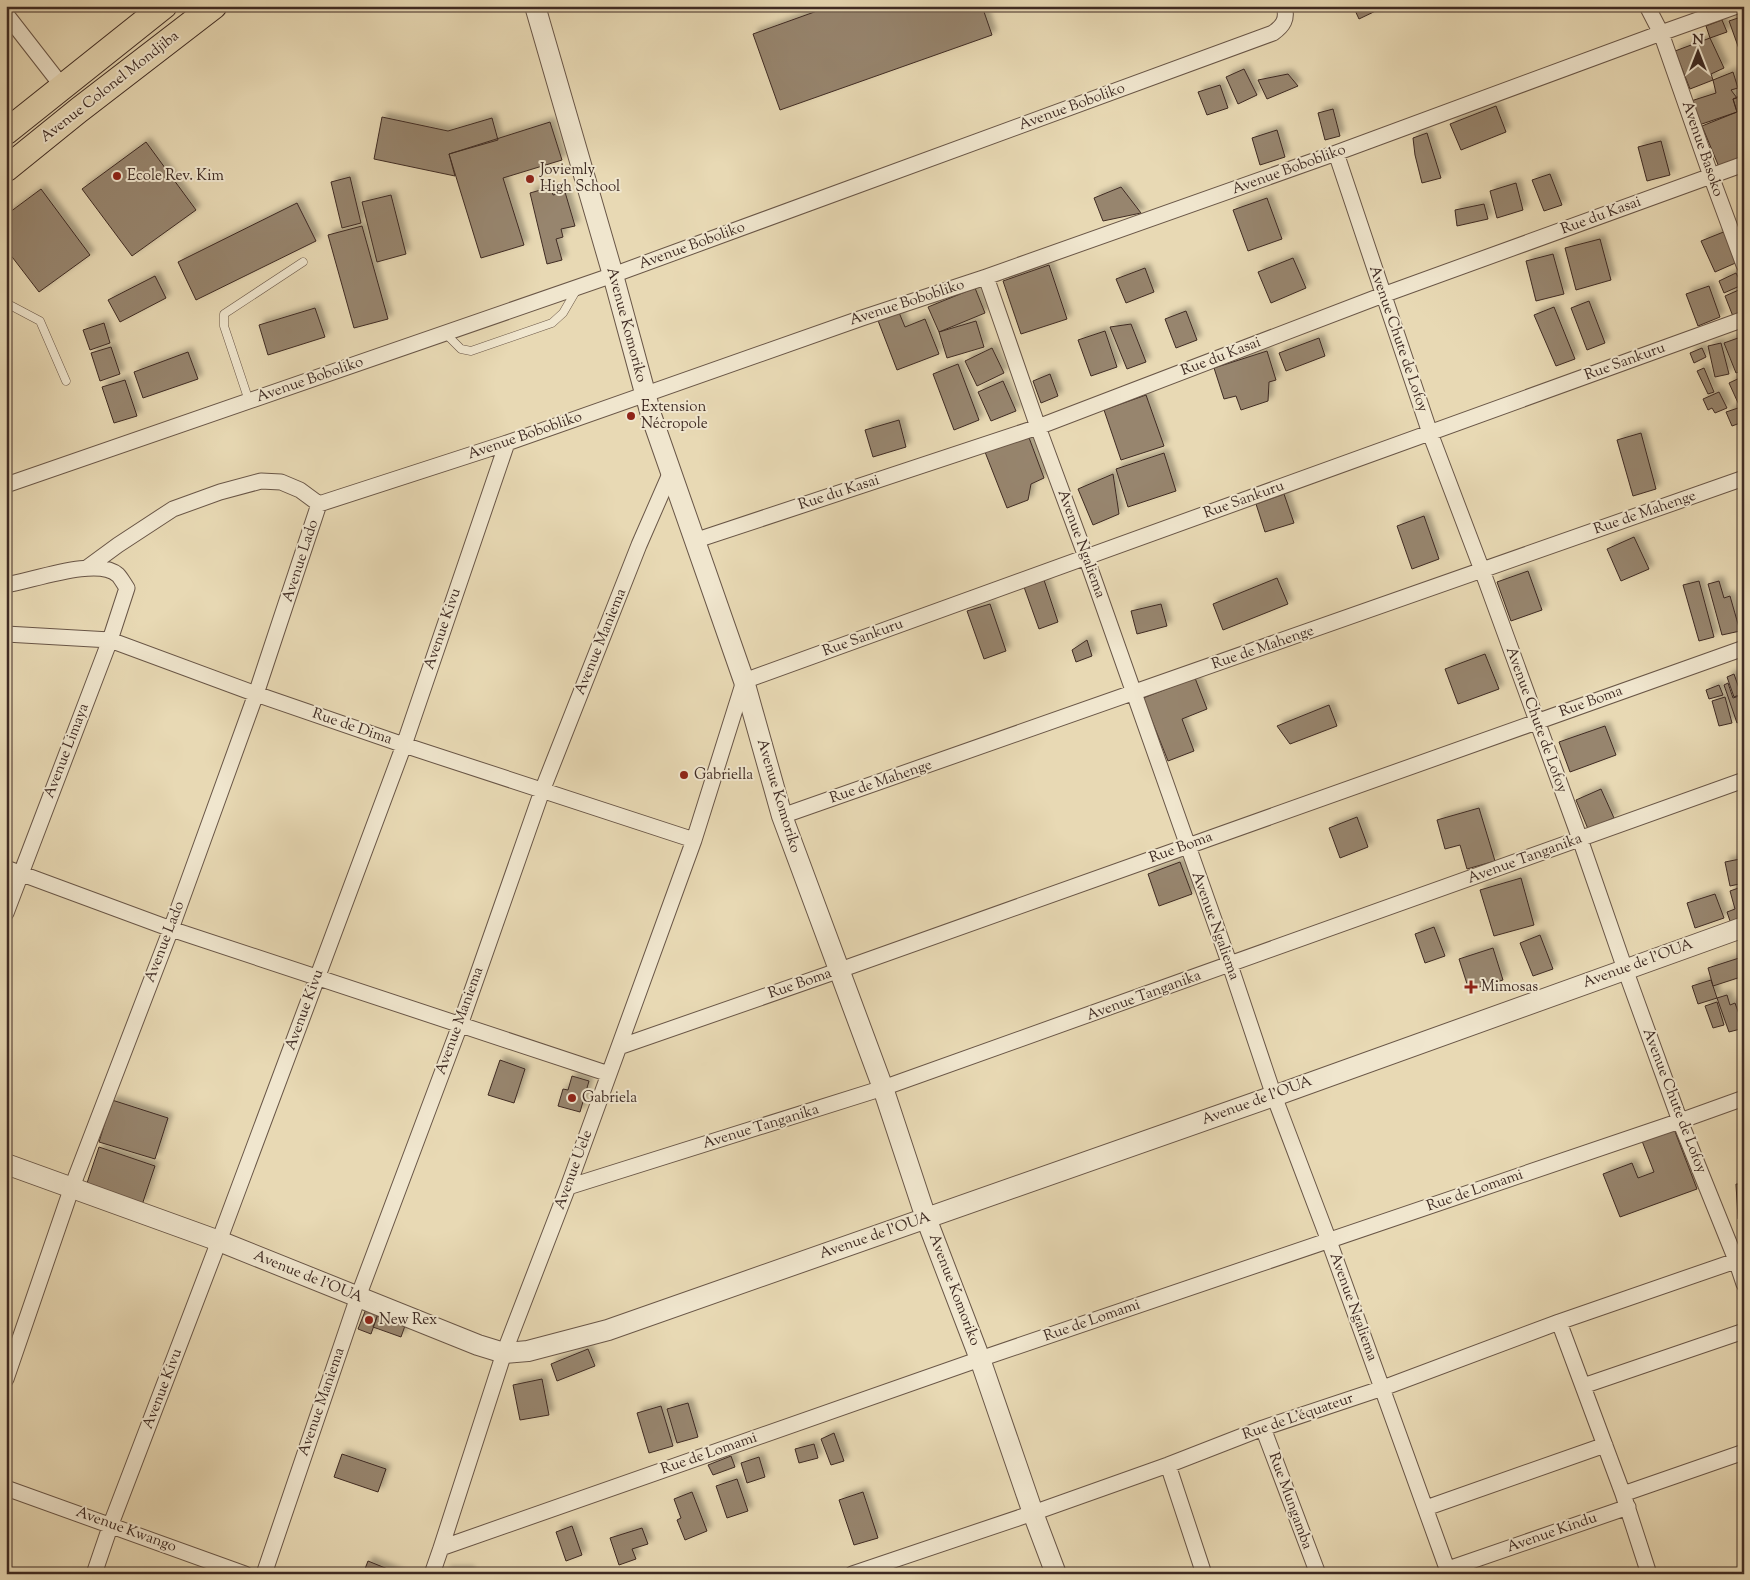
<svg xmlns="http://www.w3.org/2000/svg" width="1750" height="1580" font-family="'Sorts Mill Goudy',serif">
	<style>
		.building { fill: #97856e; stroke: #3f2b23; filter: url(#shadow) }
		.lines { fill: none; stroke-linecap: round; stroke-linejoin: round }
		.service-casing { stroke: #695647; stroke-width: 9 }
		.minor-casing { stroke: #695647; stroke-width: 17 }
		.tertiary-casing { stroke: #695647; stroke-width: 22 }
		.primary-casing { stroke: #3f2b23; stroke-width: 27 }
		.service { stroke: #f0e6ce; stroke-width: 8 }
		.minor { stroke: #f0e6ce; stroke-width: 15 }
		.tertiary { stroke: #f0e6ce; stroke-width: 20 }
		.primary { stroke: #e8d9b4; stroke-width: 25 }
		.poi-dot { fill: #8f2418; stroke: #f0e6ce; stroke-width: 2 }
		.labels { text-anchor: middle; dominant-baseline: central; stroke-width: 4; stroke-linejoin: round; paint-order: stroke }
		.street-label { font-size: 15px; fill: #3f2b23; stroke: #f0e6ce }
		.poi-label { font-size: 15px; fill: #3f2b23; stroke: #f0e6ce; text-anchor: start }
	</style>
	<defs>
		<filter id="shadow"><feDropShadow dx="4.5" dy="-4.5" stdDeviation="2.5" flood-color="#0004"/></filter>
	</defs>
	<rect width="100%" height="100%" fill="#e8d9b4"/>
	<filter id="stains"><feTurbulence type="fractalNoise" baseFrequency=".004" numOctaves="4"/><feColorMatrix values="0 0 0 0 .2 0 0 0 0 .09 0 0 0 0 .02 0 0 0 .5 -.17"/></filter>
	<radialGradient id="worn" r=".72"><stop offset=".6" stop-color="#630" stop-opacity="0"/><stop offset="1" stop-color="#630" stop-opacity=".3"/></radialGradient>
	<path class="building" d="M831,6H982L992,35L780,110L753,34Z
		M1353,6H1386L1359,19Z
		M1744,16V63L1729,21Z
		M1722,20L1727,32L1710,38L1706,26Z
		M1710,38L1724,68L1711,74L1713,80L1690,89L1675,51Z
		M1244,69L1257,95L1238,104L1226,77Z
		M1733,72L1738,88L1731,90L1737,98L1733,99L1737,112L1699,125L1691,101L1716,93L1713,80Z
		M1288,74L1298,86L1267,99L1258,80Z
		M1220,85L1228,108L1207,115L1198,92Z
		M1744,94V158L1719,167L1702,126L1737,112L1733,99Z
		M1496,106L1506,132L1461,150L1450,124Z
		M1333,109L1340,136L1325,140L1318,113Z
		M382,117L448,131L492,118L498,140L449,154L455,176L374,159Z
		M550,122L562,160L503,178L524,245L481,258L449,154Z
		M1277,130L1285,157L1260,165L1252,138Z
		M1427,133L1441,178L1422,183L1415,155L1413,138Z
		M1661,141L1670,175L1647,181L1638,147Z
		M146,142L196,210L132,256L82,189Z
		M1550,174L1562,205L1544,211L1532,180Z
		M350,177L361,223L342,228L331,182Z
		M1516,183L1523,210L1497,218L1490,191Z
		M551,187L553,195L565,192L575,226L561,229L563,237L556,239L562,260L547,264L530,193Z
		M1121,187L1141,213L1103,221L1094,198Z
		M41,189L90,255L39,292L6,249V215Z
		M391,195L406,254L377,262L362,202Z
		M1267,198L1282,239L1248,251L1233,210Z
		M297,203L316,241L196,300L178,262Z
		M1484,204L1488,219L1457,226L1455,210Z
		M362,226L388,319L354,328L328,235Z
		M1726,231L1740,261L1715,272L1701,241Z
		M1600,239L1611,280L1576,290L1565,248Z
		M1553,254L1564,294L1536,301L1526,261Z
		M1293,258L1306,288L1271,303L1258,272Z
		M1049,265L1067,319L1021,334L1003,281Z
		M1145,268L1154,292L1126,303L1116,279Z
		M1736,273L1742,285L1724,293L1719,281Z
		M155,276L166,298L120,322L108,300Z
		M1709,286L1720,317L1698,326L1686,294Z
		M975,288L985,313L939,332L928,307Z
		M1741,289L1744,295V315L1734,319L1725,296Z
		M1589,301L1605,343L1587,350L1571,308Z
		M1554,307L1575,359L1556,366L1534,315Z
		M315,308L325,337L268,355L259,325Z
		M898,310L905,327L925,319L939,354L897,370L877,318Z
		M1186,311L1197,340L1176,348L1165,319Z
		M976,321L984,347L947,358L939,332Z
		M104,323L110,343L90,350L83,330Z
		M1131,324L1146,362L1127,369L1110,327Z
		M1105,331L1117,367L1091,376L1078,340Z
		M1319,338L1325,356L1286,371L1279,353Z
		M1738,338L1744,351V370L1736,373L1724,343Z
		M1721,343L1729,374L1715,377L1708,346Z
		M111,347L120,374L100,381L91,353Z
		M992,348L1004,373L977,386L965,361Z
		M1702,348L1706,357L1694,363L1690,353Z
		M1267,351L1276,380L1269,382L1268,401L1241,410L1236,396L1224,399L1214,368Z
		M188,352L198,379L143,398L134,372Z
		M958,364L979,420L954,430L933,374Z
		M1704,368L1714,392L1708,394L1697,371Z
		M1050,374L1058,396L1041,403L1033,381Z
		M1744,376V403L1739,405L1729,383Z
		M125,380L137,416L114,423L102,387Z
		M1003,381L1016,411L991,421L978,392Z
		M1719,392L1727,408L1715,413L1712,408L1708,410L1703,399Z
		M1146,395L1164,446L1121,460L1104,410Z
		M1738,408L1743,422L1732,426L1726,412Z
		M899,420L906,447L873,457L865,430Z
		M1641,433L1656,489L1633,496L1617,440Z
		M1028,435L1044,478L1031,484L1028,500L1007,508L985,452Z
		M1164,453L1176,491L1128,507L1116,469Z
		M1113,474L1119,514L1093,525L1078,489Z
		M1284,494L1294,523L1265,532L1256,504Z
		M1424,516L1439,559L1412,569L1397,526Z
		M1634,537L1649,569L1621,581L1607,549Z
		M1528,571L1542,610L1511,621L1497,582Z
		M1277,578L1288,604L1223,630L1213,604Z
		M1044,580L1058,622L1039,629L1024,587Z
		M1699,581L1714,637L1699,641L1683,585Z
		M1719,581L1724,598L1730,596L1740,631L1722,635L1708,584Z
		M990,604L1006,651L984,659L967,611Z
		M1161,604L1167,626L1137,634L1131,611Z
		M1087,640L1092,656L1076,662L1072,650Z
		M1485,654L1499,689L1458,704L1445,669Z
		M1734,674L1741,694L1734,697L1727,677Z
		M1195,678L1207,709L1182,719L1194,751L1168,761L1143,698Z
		M1728,683L1733,698L1742,695L1744,699V720L1737,723L1724,685Z
		M1719,685L1723,695L1709,699L1706,690Z
		M1725,697L1732,723L1719,726L1712,701Z
		M1329,705L1337,726L1290,744L1277,726Z
		M1605,726L1616,755L1570,772L1559,742Z
		M1601,789L1614,818L1588,829L1576,800Z
		M1479,808L1495,861L1467,869L1460,845L1445,849L1437,820Z
		M1357,817L1368,847L1340,858L1329,828Z
		M1740,859L1744,883L1730,886L1725,862Z
		M1180,862L1192,894L1159,906L1148,874Z
		M1521,878L1534,925L1494,936L1480,890Z
		M1744,886V920L1731,924L1727,912L1735,909L1730,891Z
		M1715,894L1724,918L1695,928L1687,903Z
		M1434,927L1445,956L1425,963L1415,934Z
		M1540,935L1553,969L1533,976L1520,943Z
		M1493,948L1503,980L1469,990L1459,959Z
		M1739,958L1744,976L1713,986L1708,968Z
		M1711,980L1717,998L1698,1004L1692,986Z
		M1727,995L1730,1005L1735,1003L1744,1028L1729,1032L1717,998Z
		M1717,1002L1724,1025L1713,1028L1705,1006Z
		M500,1060L525,1069L514,1103L488,1095Z
		M572,1076L589,1081L580,1112L558,1106L563,1089L568,1090Z
		M112,1100L168,1118L155,1159L99,1142Z
		M1674,1129L1697,1189L1620,1217L1603,1174L1632,1163L1638,1178L1654,1172L1642,1141Z
		M99,1147L155,1166L142,1205L86,1186Z
		M1736,1184H1744V1219H1738Z
		M366,1309L378,1314L371,1334L358,1329Z
		M378,1314L406,1323L401,1337L373,1327Z
		M588,1349L595,1366L557,1381L551,1364Z
		M542,1379L549,1415L520,1420L513,1385Z
		M688,1403L698,1437L677,1443L667,1409Z
		M661,1406L673,1446L649,1453L637,1413Z
		M834,1433L844,1461L831,1465L821,1439Z
		M814,1444L818,1458L799,1463L795,1449Z
		M342,1454L386,1469L378,1492L334,1477Z
		M731,1456L735,1467L713,1475L708,1465Z
		M759,1457L765,1477L747,1483L741,1463Z
		M737,1479L748,1511L727,1518L716,1486Z
		M692,1492L707,1531L685,1540L677,1520L681,1518L674,1499Z
		M863,1492L878,1538L854,1545L839,1500Z
		M572,1526L582,1555L566,1561L556,1532Z
		M642,1528L648,1544L632,1549L636,1559L619,1565L610,1538Z
		M368,1561L400,1574H363Z
		M446,1571H470V1574H446Z"/>
	<g class="lines">
		<defs>
			<path id="service" d="M6,303L40,321L66,381
				M445,333L461,349L471,351L552,323L563,313L577,289
				M249,401L224,326V314L303,262"/>
			<path id="minor" d="M1647,6L1661,33L1711,176L1744,265
				M6,14L62,86
				M1336,153L1430,433L1482,570L1580,839L1625,969L1680,1121L1736,1260L1744,1284
				M986,277L1038,427L1086,557L1230,965L1274,1096L1329,1241L1449,1574
				M6,485L613,275L1273,33C1283,26 1288,19 1284,6
				M694,541L1038,427L1383,295L1744,164
				M88,567L118,545L173,509L220,492L261,481L281,482L300,490L319,504L507,443L862,318L986,277L1336,153L1661,33L1737,6
				M6,585C32,581 98,556 118,575C121,578 124,584 127,588L110,640L6,913
				M6,634L110,640L256,694L404,745L694,840
				M782,816L1744,478
				M6,868L171,929L609,1074
				M619,1047L840,970L1744,648
				M568,1187L883,1088L1744,780
				M1559,1322L1623,1494L1649,1574
				M6,1379L72,1187L171,929L256,694L319,504
				M1583,1386L1744,1331
				M1263,1428L1318,1574
				M1168,1465L1204,1574
				M6,1488L245,1574
				M1623,1494L1744,1452
				M1426,1508L1605,1445
				M441,1548L980,1359L1680,1121L1744,1098
				M1448,1569L1628,1507
				M94,1574L111,1524L219,1241L404,745L507,443
				M264,1574L358,1297L460,1025L542,791L639,545L670,474
				M432,1574L441,1548L504,1353L568,1187L694,840L744,681L1744,319
				M852,1574L1033,1513L1168,1465L1263,1428L1383,1388L1559,1322L1744,1258"/>
			<path id="tertiary" d="M535,6L613,275L651,415L744,681L782,816L883,1088L926,1218L980,1359L1033,1513L1056,1574
				M6,1164L219,1241L478,1345L504,1353L528,1351L608,1330L1274,1096L1744,927"/>
			<path id="primary" d="M6,132L164,6
				M6,169L79,110L214,6"/>
		</defs>
		<use href="#service" class="service-casing"/>
		<use href="#minor" class="minor-casing"/>
		<use href="#tertiary" class="tertiary-casing"/>
		<use href="#primary" class="primary-casing"/>
		<use href="#service" class="service"/>
		<use href="#minor" class="minor"/>
		<use href="#tertiary" class="tertiary"/>
		<use href="#primary" class="primary"/>
	</g>
	<g class="poi-dot">
		<circle cx="117" cy="176" r="5"/>
		<circle cx="530" cy="179" r="5"/>
		<circle cx="631" cy="416" r="5"/>
		<circle cx="684" cy="775" r="5"/>
		<path d="M1468.5 979.5h5v5h5v5h-5v5h-5v-5h-5v-5h5z"/>
		<circle cx="572" cy="1098" r="5"/>
		<circle cx="369" cy="1320" r="5"/>
	</g>
	<g class="labels">
		<g class="street-label">
			<text transform="translate(110 87) rotate(-38)">Avenue Colonel Mondjiba</text>
			<text transform="translate(1072 107) rotate(-20)">Avenue Boboliko</text>
			<text transform="translate(1702 149) rotate(71)">Avenue Basoko</text>
			<text transform="translate(1289 170) rotate(-20)">Avenue Bobobliko</text>
			<text transform="translate(1601 216) rotate(-20)">Rue du Kasai</text>
			<text transform="translate(692 246) rotate(-20)">Avenue Boboliko</text>
			<text transform="translate(907 303) rotate(-18)">Avenue Bobobliko</text>
			<text transform="translate(626 325) rotate(75)">Avenue Komoriko</text>
			<text transform="translate(1398 339) rotate(71)">Avenue Chute de Lofoy</text>
			<text transform="translate(1221 357) rotate(-21)">Rue du Kasai</text>
			<text transform="translate(1625 362) rotate(-20)">Rue Sankuru</text>
			<text transform="translate(310 380) rotate(-19)">Avenue Boboliko</text>
			<text transform="translate(525 436) rotate(-19)">Avenue Bobobliko</text>
			<text transform="translate(839 493) rotate(-18)">Rue du Kasai</text>
			<text transform="translate(1244 500) rotate(-20)">Rue Sankuru</text>
			<text transform="translate(1645 513) rotate(-19)">Rue de Mahenge</text>
			<text transform="translate(1081 544) rotate(70)">Avenue Ngaliema</text>
			<text transform="translate(301 561) rotate(-72)">Avenue Lado</text>
			<text transform="translate(443 629) rotate(-71)">Avenue Kivu</text>
			<text transform="translate(863 638) rotate(-20)">Rue Sankuru</text>
			<text transform="translate(601 642) rotate(-68)">Avenue Maniema</text>
			<text transform="translate(1263 648) rotate(-19)">Rue de Mahenge</text>
			<text transform="translate(1591 702) rotate(-20)">Rue Boma</text>
			<text transform="translate(1536 720) rotate(70)">Avenue Chute de Lofoy</text>
			<text transform="translate(352 727) rotate(19)">Rue de Dima</text>
			<text transform="translate(67 751) rotate(-69)">Avenue Limaya</text>
			<text transform="translate(881 782) rotate(-19)">Rue de Mahenge</text>
			<text transform="translate(778 796) rotate(73)">Avenue Komoriko</text>
			<text transform="translate(1181 848) rotate(-20)">Rue Boma</text>
			<text transform="translate(1525 859) rotate(-20)">Avenue Tanganika</text>
			<text transform="translate(1215 926) rotate(70)">Avenue Ngaliema</text>
			<text transform="translate(165 942) rotate(-69)">Avenue Lado</text>
			<text transform="translate(1638 964) rotate(-20)">Avenue de l’OUA</text>
			<text transform="translate(800 984) rotate(-19)">Rue Boma</text>
			<text transform="translate(1144 996) rotate(-20)">Avenue Tanganika</text>
			<text transform="translate(305 1010) rotate(-70)">Avenue Kivu</text>
			<text transform="translate(460 1021) rotate(-70)">Avenue Maniema</text>
			<text transform="translate(1257 1101) rotate(-20)">Avenue de l’OUA</text>
			<text transform="translate(1674 1101) rotate(69)">Avenue Chute de Lofoy</text>
			<text transform="translate(761 1127) rotate(-17)">Avenue Tanganika</text>
			<text transform="translate(574 1170) rotate(-70)">Avenue Uele</text>
			<text transform="translate(1475 1191) rotate(-19)">Rue de Lomami</text>
			<text transform="translate(875 1236) rotate(-19)">Avenue de l’OUA</text>
			<text transform="translate(308 1277) rotate(22)">Avenue de l’OUA</text>
			<text transform="translate(954 1290) rotate(69)">Avenue Komoriko</text>
			<text transform="translate(1353 1307) rotate(70)">Avenue Ngaliema</text>
			<text transform="translate(1092 1321) rotate(-19)">Rue de Lomami</text>
			<text transform="translate(163 1389) rotate(-69)">Avenue Kivu</text>
			<text transform="translate(322 1402) rotate(-71)">Avenue Maniema</text>
			<text transform="translate(1298 1417) rotate(-19)">Rue de L'équateur</text>
			<text transform="translate(709 1454) rotate(-19)">Rue de Lomami</text>
			<text transform="translate(1290 1501) rotate(70)">Rue Mungamba</text>
			<text transform="translate(126 1530) rotate(20)">Avenue Kwango</text>
			<text transform="translate(1552 1533) rotate(-19)">Avenue Kindu</text>
		</g>
		<g class="poi-label">
			<text x="540" y="170">Joviemly<tspan x="540" dy="17">High School</tspan></text>
			<text x="127" y="176">Ecole Rev. Kim</text>
			<text x="641" y="407">Extension<tspan x="641" dy="17">Nécropole</tspan></text>
			<text x="694" y="775">Gabriella</text>
			<text x="1481" y="987">Mimosas</text>
			<text x="582" y="1098">Gabriela</text>
			<text x="379" y="1320">New Rex</text>
		</g>
	</g>
	<rect width="1750" height="1580" fill="none" stroke="#e8d9b4" stroke-width="25"/>
	<rect x="8" y="8" width="1735" height="1565" fill="none" stroke="#3f2b23" stroke-width="2.5"/>
	<rect x="12" y="12" width="1725" height="1555" fill="none" stroke="#3f2b23"/>
	<g transform="translate(1698 52)" stroke="#f0e6ce" stroke-width="4" paint-order="stroke">
	<path d="M0-4L9 19L0 12L-9 19Z" fill="#3f2b23"/>
	<text y="-8" font-size="14" font-weight="bold" text-anchor="middle" fill="#3f2b23">N</text>
	</g>
	<rect width="100%" height="100%" filter="url(#stains)"/>
	<rect width="100%" height="100%" fill="url(#worn)"/>
</svg>
